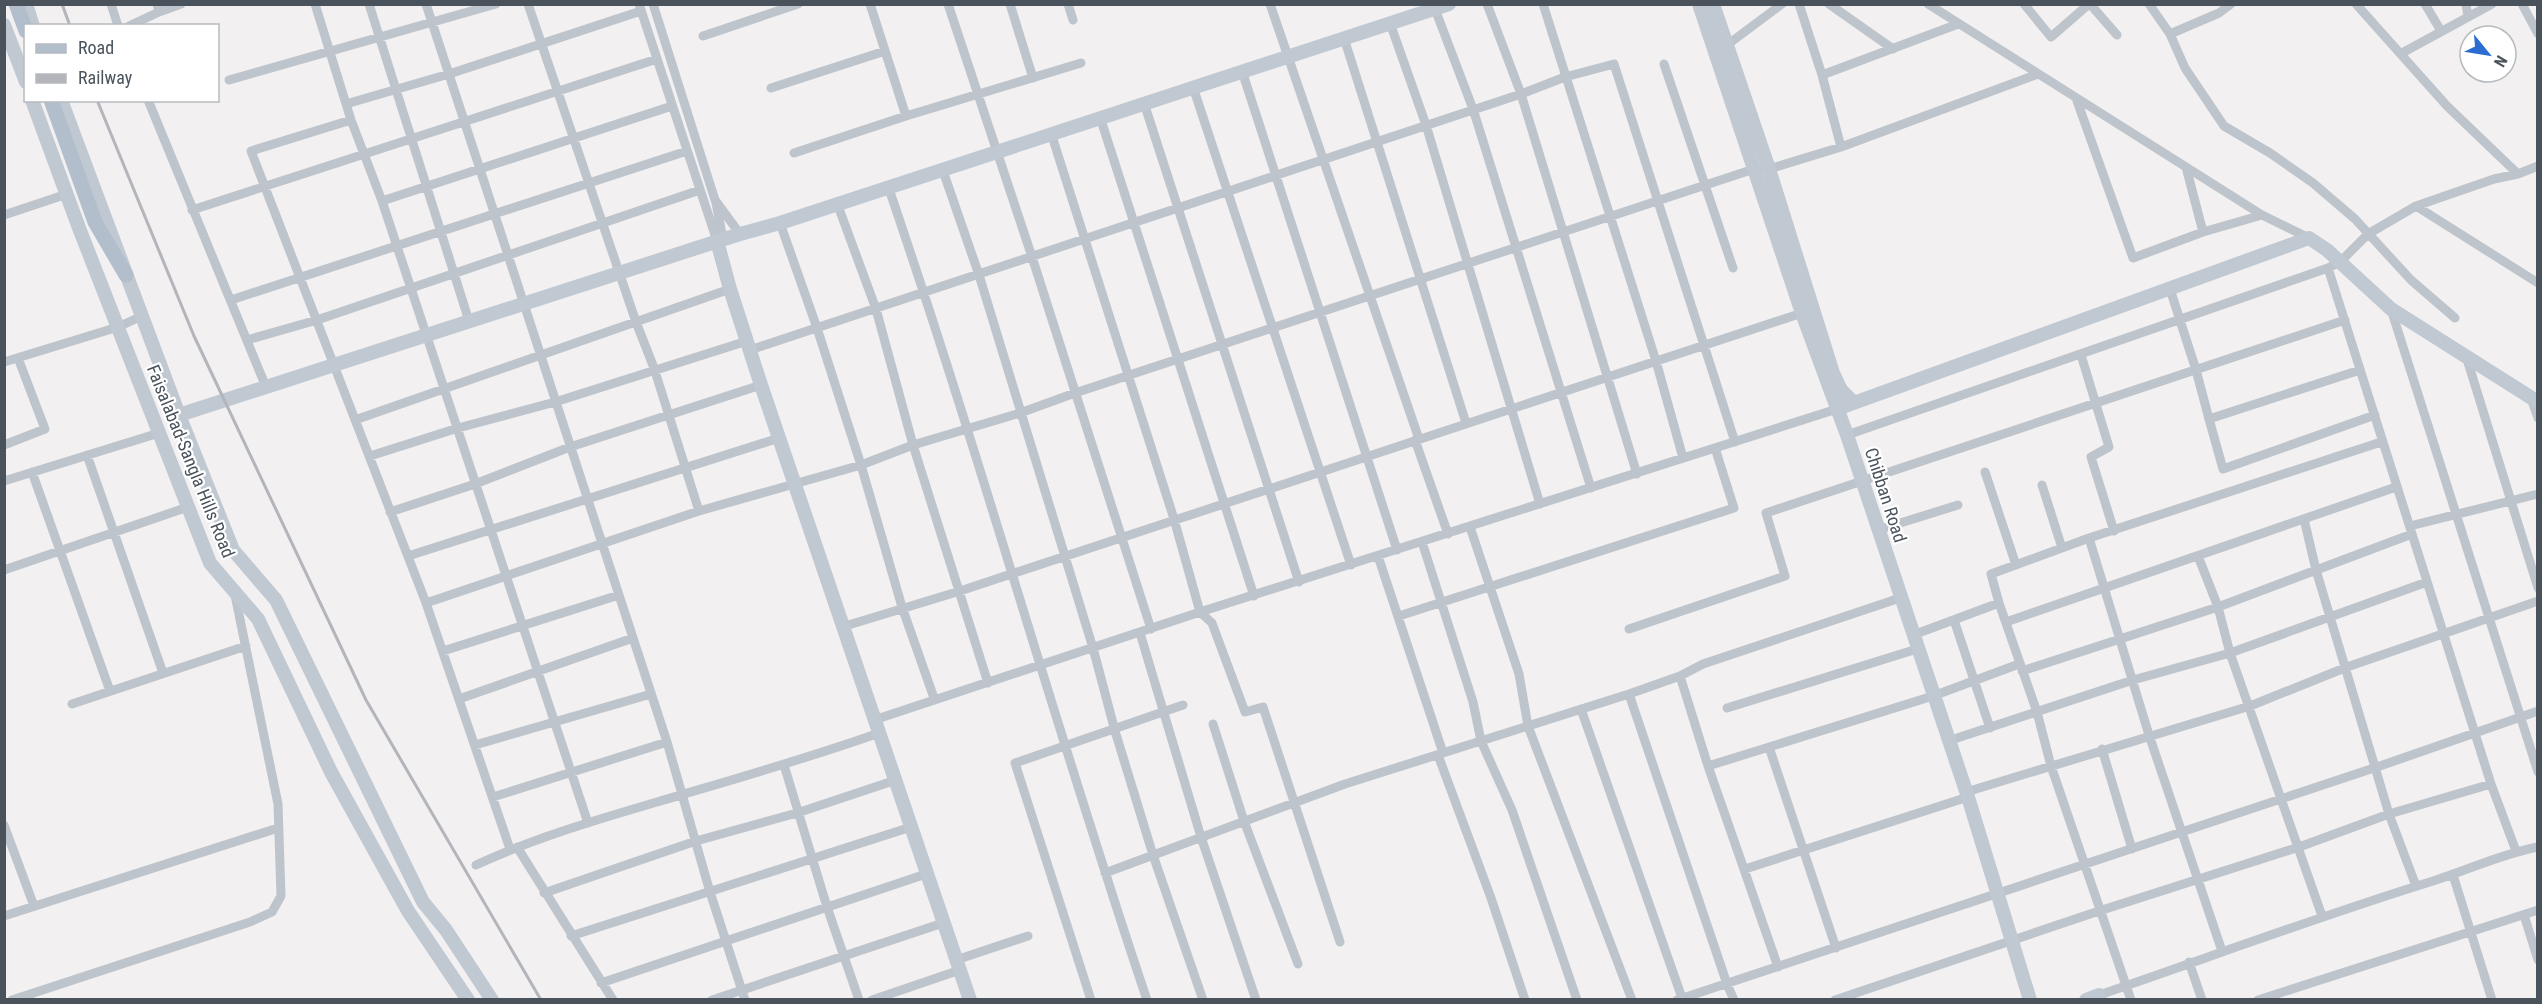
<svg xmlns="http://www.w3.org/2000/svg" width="2542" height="1004" font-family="'Roboto Condensed',sans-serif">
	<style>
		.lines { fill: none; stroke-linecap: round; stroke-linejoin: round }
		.street { stroke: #bdc4cb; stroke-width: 9 }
		.secondary { stroke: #c0c8d2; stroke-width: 14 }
		.primary { stroke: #b3becc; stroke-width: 15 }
		.rail { stroke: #b3b5ba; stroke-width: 3 }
		.labels { text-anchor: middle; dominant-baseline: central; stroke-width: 4.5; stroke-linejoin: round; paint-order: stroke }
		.street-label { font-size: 18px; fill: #4a535c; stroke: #fff }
	</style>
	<rect width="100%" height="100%" fill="#f2f0f0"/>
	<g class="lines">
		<path class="street" d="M111,4L118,26
			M157,4L159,12L181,4
			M315,4L351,120L382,201L588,823
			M369,4L469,321
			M426,4L667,742L710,892L745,1000
			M528,4L636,322L654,368L699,511
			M639,4L717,241
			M653,4L715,200L740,234
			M948,4L1032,257L1151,629
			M1010,4L1033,78
			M1068,4L1073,20
			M1270,4L1419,439
			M1487,4L1521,94L1637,474
			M1543,4L1656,361L1683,458
			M1799,4L1822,75L1958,24
			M1829,4L1893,49
			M1928,4L2262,215L2309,238
			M2024,4L2051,37L2089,4
			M2090,4L2117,35
			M2149,4L2170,34L2185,68L2224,126L2270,153L2313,183L2355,219L2411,280L2455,318
			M2356,4L2447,106L2518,174
			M2425,4L2441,31
			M2466,4L2468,17
			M2522,4L2538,34
			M1435,9L1473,109L1591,488
			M1390,23L1426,125L1540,504
			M129,26L159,12
			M2170,34L2219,13L2231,4
			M703,36L798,4
			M1344,38L1466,423
			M1727,45L1782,4
			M2402,53L2492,4
			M1664,64L1733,268
			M1242,71L1397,550
			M1822,75L1841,147
			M229,80L496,4
			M1193,87L1351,565
			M771,88L885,51
			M2076,98L2133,258L2203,232L2262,215
			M148,100L266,387
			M1144,103L1299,582
			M346,104L449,74L641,11
			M906,116L1081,63
			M1100,117L1254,596
			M351,120L251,151L426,603L510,849
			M1051,133L1174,519L1200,612L1212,623L1245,712L1263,707L1340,942
			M794,153L906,116L870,4
			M2186,167L2203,232
			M942,168L979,275L1093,648L1115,731L1153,855L1203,1000
			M888,186C980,455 1056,730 1147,1000
			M382,201L672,106
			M716,203L723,239
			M837,203L876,309L913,445L988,683
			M2416,206L2538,283
			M192,210L657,59
			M4,215L67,194
			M780,223L817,328L861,465L902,607L934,698
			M2328,268L2491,784L2516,851
			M2170,289L2196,370L2209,419
			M231,300L687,151
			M2391,309L2538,772
			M247,340L317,320L700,190
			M750,350L1521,94L1565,77L1614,64L1735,442
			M2081,355L2109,447L2091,457L2114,531
			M2466,356L2538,588
			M4,362L118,327L142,316
			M2360,370L2209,419L2223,469L2375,415
			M2531,398L2538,418
			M355,420L730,289
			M1847,435L2328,268L2340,262L2368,234L2416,206L2494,179L2518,174L2538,166
			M1415,440L1448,534
			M4,445L45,429L18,358
			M87,455L163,673
			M370,456L458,428L555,402L747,341
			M32,472L110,691
			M1985,472L2016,565
			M4,481L159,433
			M2042,485L2062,548
			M390,512L475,484L570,447L761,385
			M2304,519L2316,570L2389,814L2416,886
			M2410,526L2538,494
			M1470,527L1519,674L1528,726L1632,1000
			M1878,530L1958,505
			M2089,538L2149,735L2222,951
			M1422,542L1473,702L1481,741L1512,810L1577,1000
			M408,556L779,438
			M1378,556L1443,753
			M2198,556L2218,607L2230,653L2322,916
			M4,570L188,507
			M426,603L699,511L861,465L913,445L1020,413L1075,393L1754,169H1769L1841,147L2038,74
			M1399,616L1734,508L1715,448
			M1954,620L1990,728
			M2006,622L2396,487
			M842,627L960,591L1802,313
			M1629,629L1785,576L1766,513L2345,320
			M1140,633L1201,837L1256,1000
			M1913,635L1999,603
			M443,651L619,595
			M2022,671L2218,607L2412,534
			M1680,676L1708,766L1778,967
			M1629,694L1727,984L1734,1000
			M459,699L633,638
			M72,704L246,646
			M1727,708L1917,649
			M1581,709L1682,998
			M874,720L1200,612L1837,409
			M1213,724L1244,821L1298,964
			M1948,741L2133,680L2230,653L2427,582
			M475,745L651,694
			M1769,747L1836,948
			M2102,749L2132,849
			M1438,755L1491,898L1525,1000
			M784,765L827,907L859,1000
			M1708,766L1933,696L2019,664
			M1966,792L2250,706L2347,667L2538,601
			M493,797L667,742
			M4,825L34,906
			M517,847L613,1000
			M476,865C534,838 596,820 657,802C731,780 806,759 879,733
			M1745,869L1968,797
			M1105,873L1345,784L1629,694L1680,676L1703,664L1900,598
			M2453,875L2492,1000
			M544,893L696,841L797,813L896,780
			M2524,915L2538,960
			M4,916L278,828
			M571,936L911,827
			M956,960L1028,936
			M2189,962L2202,1000
			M601,983L926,874
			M2099,995C2210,957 2320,916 2433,881C2468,870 2501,854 2538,847
			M12,1000L250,922L272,912L281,896L278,804L235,595
			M712,1000L943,923
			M872,1000L960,970
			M1091,1000L1015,763L1183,705
			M1677,1000L2377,767L2538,711
			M1835,1000L2099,911L2299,847L2389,814L2491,784
			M2131,1000L2051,766L2037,712L1999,603L1991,574L2089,538L2381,442
			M2258,1000L2538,910"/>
		<path class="secondary" d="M26,4L33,26
			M1699,4L1802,313L1847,435L1968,797L2030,1000
			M1713,4L1769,169L1833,373L1841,390L1854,403
			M4,25L26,82
			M32,100L79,228L210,563L258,619L331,772L408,911L468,1000
			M61,100L179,415L233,550L276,600L423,902L446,930L492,1000
			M717,241L730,289L761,385L970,1000
			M1837,409L2309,238L2327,250L2391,309L2538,402
			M179,415L740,234L780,223L1449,4
			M2086,1000L2099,995L2100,1000"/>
		<path class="primary" d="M16,4L26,31
			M51,100L95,222L126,275"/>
		<path class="rail" d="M62,4L70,26
			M97,100L194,336L366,700L541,1000"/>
	</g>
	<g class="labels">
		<g class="street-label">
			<text transform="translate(191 461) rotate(68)">Faisalabad-Sangla Hills Road</text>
			<text transform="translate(1886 495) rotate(72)">Chibban Road</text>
		</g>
	</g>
	<rect width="2542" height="1004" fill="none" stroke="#4a535c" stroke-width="12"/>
	<rect x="24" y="24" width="195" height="78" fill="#ffffff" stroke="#b7babe" stroke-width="1.5"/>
	<rect x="36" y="44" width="30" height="9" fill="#b3becc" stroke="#b7babe" stroke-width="1.5"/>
	<text x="78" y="54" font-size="18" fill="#4a535c">Road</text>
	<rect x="36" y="74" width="30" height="9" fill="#b3b5ba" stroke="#b7babe" stroke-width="1.5"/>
	<text x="78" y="84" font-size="18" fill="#4a535c">Railway</text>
	<g transform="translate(2488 54) rotate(120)"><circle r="28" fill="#ffffff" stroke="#b7babe" stroke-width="1.5"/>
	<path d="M0-4.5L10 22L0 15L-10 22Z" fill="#2c6dd1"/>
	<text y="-9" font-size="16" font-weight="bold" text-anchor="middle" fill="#4a535c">N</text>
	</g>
</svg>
